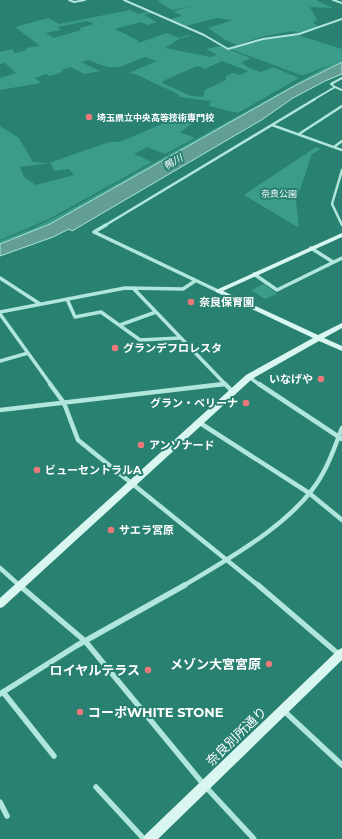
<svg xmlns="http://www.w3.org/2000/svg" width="342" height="839" font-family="Montserrat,'Noto Sans JP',sans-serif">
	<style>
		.green { fill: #3a9c89; fill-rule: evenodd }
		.water { fill: #639f95; stroke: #a6e6d9 }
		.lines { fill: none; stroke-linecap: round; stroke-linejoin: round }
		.stream { stroke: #a6e6d9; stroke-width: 2 }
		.street-far4 { stroke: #b1e6dc; stroke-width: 2 }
		.street-far3 { stroke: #b1e6dc; stroke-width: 2.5 }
		.street-far2 { stroke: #b1e6dc; stroke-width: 3.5 }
		.street-far1 { stroke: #b1e6dc; stroke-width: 4.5 }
		.street { stroke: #b1e6dc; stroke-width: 5.5 }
		.secondary { fill: #daf6f1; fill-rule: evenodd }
		.poi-dot { fill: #ec787b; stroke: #298172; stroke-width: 1.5 }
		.labels { text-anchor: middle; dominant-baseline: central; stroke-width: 4; stroke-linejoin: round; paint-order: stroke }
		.far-poi-label { font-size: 9px; font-weight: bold; fill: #fff; stroke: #298172; text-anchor: start }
		.far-park-label { font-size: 9px; fill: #f4fcfb; stroke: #298172 }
		.far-water-label { font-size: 10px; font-style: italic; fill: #f5fcfb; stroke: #298172 }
		.poi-label { font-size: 11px; font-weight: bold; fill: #fff; stroke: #298172; text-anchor: start }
		.near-poi-label { font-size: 13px; font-weight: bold; fill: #fff; stroke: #298172; text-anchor: end }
		.near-street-label { font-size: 13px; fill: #fff; stroke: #298172 }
	</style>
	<rect width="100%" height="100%" fill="#298172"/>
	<path class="green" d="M162,0H316L333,8L310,7L317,20L313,23L319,26L298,33L294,31L265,36L237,45L227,41L208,28L233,20L217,18L186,26L170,19L182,16L173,11L194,6L172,10L157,1Z
		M130,10L139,14L147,12L151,13L144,15L157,22L148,25L141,22L115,29L139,41L137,42L138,43L167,33L179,38L188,35L190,36L179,39L165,48L211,57L217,55L206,49L220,46L248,57L250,59L241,62L249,68L261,72L273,67L299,78L238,113L209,106L211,101L179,97L178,94L135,74L129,73L157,61L145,57C116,68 117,72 88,60L81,62L100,71L84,74L71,67L61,70L63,72L50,76L46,74L35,78L41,83L0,90V78L16,73L5,63L0,64V52L12,49L15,53L27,50L25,48L40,46L15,27L48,18L59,24ZM87,21L94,24L80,28L81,30L54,38L46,33L61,30L58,27ZM222,61L248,71L240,75L233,73L226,76V80L205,90L203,97L191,96L162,83L165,80L197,66L205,69Z
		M298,35L342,49V61L295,85L52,223L0,244V241L34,228L64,213L331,64L305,75H300L231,49L264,39Z
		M178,117L196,121L180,132L195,138L165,154L147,147L134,154L152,162L49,219L0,240V126L19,138L33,162L49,163L109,142H120ZM50,163L55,171L69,169L74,175L36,185L24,177L20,167Z
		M316,147L321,149L312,154L296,201L299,228L244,195Z
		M264,284L277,294L265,299L251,290Z"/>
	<path class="water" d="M342,62V74L325,81L293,98L263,119L72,231L69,229L53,237L0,256V244L50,224L296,85Z"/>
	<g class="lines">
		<path class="stream" d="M333,0L342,3"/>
		<path class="street-far4" d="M69,0L74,2L85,0
			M124,0L204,35L228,49L263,39L299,34L342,19
			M335,87L331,84L342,78
			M313,100L335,87L342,90"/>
		<path class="street-far3" d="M272,125L342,150
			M299,134L342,106
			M334,147L342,141
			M342,170L332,204L342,225
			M104,226L315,99"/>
		<path class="street-far2" d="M94,232L106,225
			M94,232L218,291
			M311,248L333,262
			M254,274L277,290L342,258
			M0,278L40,304
			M133,288L226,385
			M67,299L75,317L101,312L140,340L180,338
			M0,312L125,288L183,289L195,281
			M0,314L51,385
			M120,325L156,312
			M0,361L28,353
			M249,377L260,385
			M218,385L224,384"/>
		<path class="street-far1" d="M50,384L64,403L78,440L259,586
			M225,384L233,392
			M259,384L342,439
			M0,410L224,384
			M200,423L309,493L342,520
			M0,568L20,586
			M183,586C228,559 298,521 323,473C331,459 336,443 342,428"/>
		<path class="street" d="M19,585L85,641L204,785L254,839
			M258,585L342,657
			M3,692L54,756
			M0,694L76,646L185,585
			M283,710L342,765
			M96,787L144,839
			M0,802L7,816"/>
		<path class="secondary" d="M342,233V237L223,291L318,335L342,323V328L324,338L342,346V351L319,341L252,379L3,607L0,608V598L246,375L313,338L216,292V290Z
			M342,648V660L158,839H143L145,835L338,650Z"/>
	</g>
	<g class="poi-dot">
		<circle cx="89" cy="117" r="4"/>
		<circle cx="191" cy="302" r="4"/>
		<circle cx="115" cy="348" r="4"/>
		<circle cx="321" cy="379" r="4"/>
		<circle cx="246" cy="403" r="4"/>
		<circle cx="141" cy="445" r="4"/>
		<circle cx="37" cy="470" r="4"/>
		<circle cx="111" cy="530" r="4"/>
		<circle cx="269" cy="664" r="4"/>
		<circle cx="148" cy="670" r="4"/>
		<circle cx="80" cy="712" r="4"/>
	</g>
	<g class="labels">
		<g class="far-poi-label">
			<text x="97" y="117">埼玉県立中央高等技術専門校</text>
		</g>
		<g class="far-park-label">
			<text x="279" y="193">奈良公園</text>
		</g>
		<g class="far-water-label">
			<text transform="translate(173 162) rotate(-30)">鴨川</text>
		</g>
		<g class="poi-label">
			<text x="199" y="302">奈良保育園</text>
			<text x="123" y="348">グランデフロレスタ</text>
			<text x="313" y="379" text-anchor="end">いなげや</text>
			<text x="238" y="403" text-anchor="end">グラン・ベリーナ</text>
			<text x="149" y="445">アンソナード</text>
			<text x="45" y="470">ビューセントラルA</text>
			<text x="119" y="530">サエラ宮原</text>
		</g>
		<g class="near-poi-label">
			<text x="261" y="664">メゾン大宮宮原</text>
			<text x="140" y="670">ロイヤルテラス</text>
			<text x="88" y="712" text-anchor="start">コーポWHITE STONE</text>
		</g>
		<g class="near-street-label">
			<text transform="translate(236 736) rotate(-44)">奈良別所通り</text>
		</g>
	</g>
</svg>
